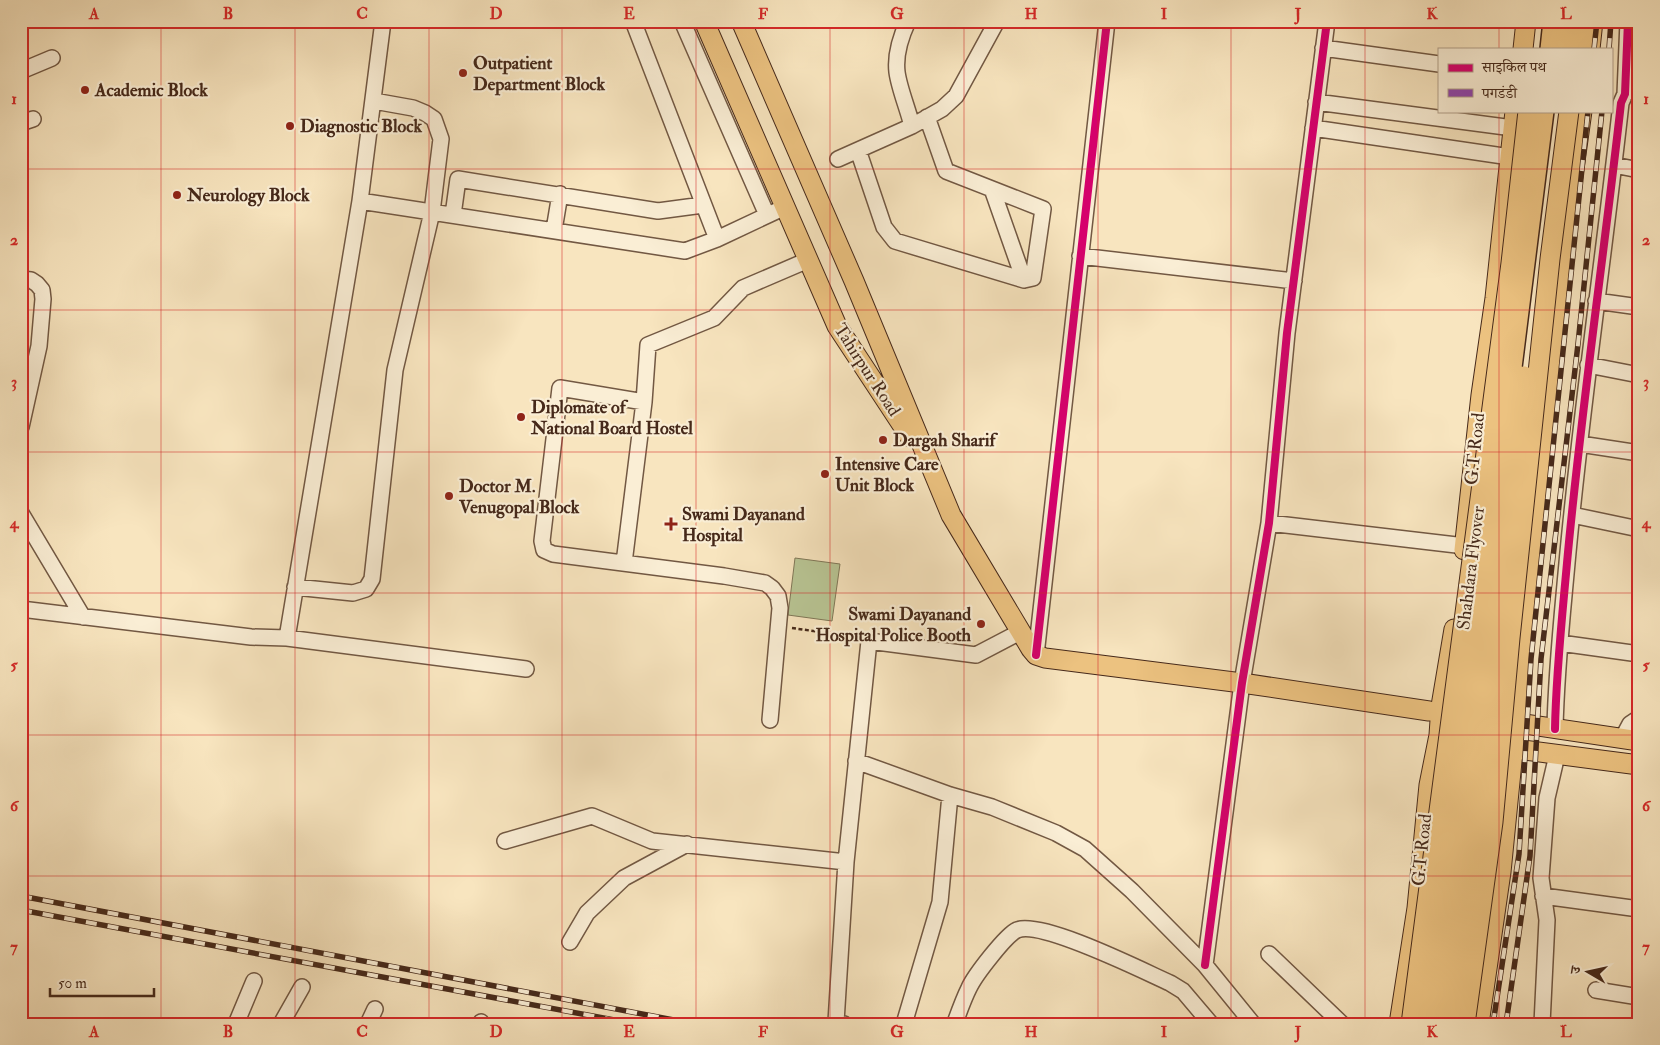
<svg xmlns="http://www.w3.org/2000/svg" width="1660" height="1045" font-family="'IM FELL Double Pica','Noto Serif Devanagari',serif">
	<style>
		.green { fill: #b9c695; stroke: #807858 }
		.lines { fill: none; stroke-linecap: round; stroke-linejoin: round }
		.minor-casing { stroke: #725843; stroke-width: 18 }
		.major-casing { stroke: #46291a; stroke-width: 21 }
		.highway-casing { stroke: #46291a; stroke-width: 24 }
		.path { stroke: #46291a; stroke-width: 2.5; stroke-dasharray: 4 2.5; stroke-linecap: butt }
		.minor { stroke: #faeed5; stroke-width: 15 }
		.major { stroke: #ecc280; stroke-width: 19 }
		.highway { stroke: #ecc280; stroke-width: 21 }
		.rail-casing { stroke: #46291a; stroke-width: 5.5 }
		.rail { stroke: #faeed5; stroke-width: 4; stroke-dasharray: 11; stroke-linecap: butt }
		.major-bridge-casing { stroke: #46291a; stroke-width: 21; stroke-linecap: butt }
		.highway-bridge-casing { stroke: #46291a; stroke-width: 24; stroke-linecap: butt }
		.major-bridge { stroke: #ecc280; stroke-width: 19 }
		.highway-bridge { stroke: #ecc280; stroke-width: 21 }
		.quiet { stroke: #8e44ad; stroke-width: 6; stroke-dasharray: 12 6; stroke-linecap: butt }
		.cycleway-casing { stroke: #faeed5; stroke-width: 11 }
		.cycleway { stroke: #d6006c; stroke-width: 8 }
		.grid { fill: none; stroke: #d62828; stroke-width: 1; stroke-opacity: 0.55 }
		.poi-dot { fill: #8f2418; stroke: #faeed5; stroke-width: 2 }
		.labels { text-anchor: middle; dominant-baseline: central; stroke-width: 4.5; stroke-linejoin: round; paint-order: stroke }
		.poi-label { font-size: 18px; font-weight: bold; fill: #46291a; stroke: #faeed5; text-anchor: start }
		.street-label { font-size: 18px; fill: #46291a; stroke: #faeed5 }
		.neatline { fill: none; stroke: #d62828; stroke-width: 2 }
		.grid-label { font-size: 16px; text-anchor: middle; font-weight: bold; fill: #d62828 }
	</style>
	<rect width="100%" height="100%" fill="#f8e5bf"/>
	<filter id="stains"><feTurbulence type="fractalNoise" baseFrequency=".004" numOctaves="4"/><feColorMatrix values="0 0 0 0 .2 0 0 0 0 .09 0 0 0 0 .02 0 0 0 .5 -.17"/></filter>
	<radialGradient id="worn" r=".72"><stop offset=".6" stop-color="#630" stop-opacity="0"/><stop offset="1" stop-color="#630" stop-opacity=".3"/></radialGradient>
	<path class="green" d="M795,558L840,564L832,621L788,615Z"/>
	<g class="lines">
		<defs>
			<path id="minor" d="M383,21L360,201L685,251L717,239L785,207
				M633,21L717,239
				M682,21L767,215
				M908,21C901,36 895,55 897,72C899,88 908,109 912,126
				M1323,48L1439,64
				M21,71L52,58
				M1625,94L1632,90H1639
				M1316,102L1513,128
				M21,123L33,119
				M1313,128L1510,157
				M858,150L884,227L895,241L1024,280L1033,278L1043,209L946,171L927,117
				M838,159L912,126L942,109L956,96L997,21
				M1614,165L1639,170
				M992,189L1024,280
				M453,215L458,179L658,211L703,205
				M554,230L560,194
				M1080,256L1294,281
				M21,279L31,280L37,284L42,290L43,299L39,346L21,427
				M1596,301L1639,307
				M1588,365L1639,375
				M644,402L560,388L542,541L544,550L553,554L724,576L765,583L772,588L778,596L780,608L770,720
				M1580,444L1639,453
				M21,513L83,617
				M1572,515L1639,529
				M1269,523L1465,546
				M624,563L644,402L648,345L714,318L743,288L808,260
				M295,587L353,593L366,589L372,579L395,370L432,212L441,139L434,119L425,113L413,108L374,101
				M21,609L251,637L287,638L526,669
				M287,638L360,201
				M1560,643L1639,654
				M1036,655L1107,21
				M1555,729C1556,673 1562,618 1567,563C1581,409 1604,256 1621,103L1625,94L1628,21
				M1622,739L1630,724L1639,718
				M856,761L950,795L992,807L1056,833L1085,849L1132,891L1205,965L1253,1024
				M505,841L592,816L652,841L846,862L869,641L976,655L1020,632
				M1543,896L1639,909
				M570,942L587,913L624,878L687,844
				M1269,954L1342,1024
				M1205,965L1242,683L1269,523L1287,333L1327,21
				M1596,990L1639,997
				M956,1020C960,1009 964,998 969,988C975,975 1006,935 1017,930C1042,920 1143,971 1170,983L1183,991L1211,1024
				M236,1024L254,981
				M281,1024L302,987
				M368,1024L375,1009
				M480,1024L481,1022
				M844,1024L836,1022L846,862
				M904,1024L940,902L950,795
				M1542,1024L1547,920L1541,878L1547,798L1557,755"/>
			<path id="major" d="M704,21L837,326L910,437
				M741,21L854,281L951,515L1031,649L1036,655L1045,658L1242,683L1429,711
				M1523,49L1526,21
				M1577,49L1581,21
				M1590,49L1593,21
				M1464,550L1481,395L1495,298L1515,111
				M1504,721L1639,741
				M1501,747L1639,765
				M1399,1024L1417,908L1429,785L1439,735L1441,706L1454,629
				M1479,1024L1501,872L1548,400L1570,197L1582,111"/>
			<path id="highway" d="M1551,49L1554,21
				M1566,49L1570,21"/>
		</defs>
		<use href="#minor" class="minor-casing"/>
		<use href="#major" class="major-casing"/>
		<use href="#highway" class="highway-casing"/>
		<path class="path" d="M792,628L856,637"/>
		<use href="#minor" class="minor"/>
		<use href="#major" class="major"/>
		<use href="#highway" class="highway"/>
		<defs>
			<path id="rail" d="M1594,49L1597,21
				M1609,49L1611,21
				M21,896L695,1024
				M21,910L636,1024
				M1493,1024L1519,854L1531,659L1588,111
				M1506,1024L1530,856L1541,659L1578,344L1602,111"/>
		</defs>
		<use href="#rail" class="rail-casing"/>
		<use href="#rail" class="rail"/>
		<defs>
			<path id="major-bridge" d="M1411,1024L1511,263L1528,111
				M1465,1024L1493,822L1510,638L1550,259L1569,111"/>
			<path id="highway-bridge" d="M1429,1024L1543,111
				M1448,1024L1474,820L1524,377"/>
		</defs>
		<use href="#major-bridge" class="major-bridge-casing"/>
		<use href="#highway-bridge" class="highway-bridge-casing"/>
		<use href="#major-bridge" class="major-bridge"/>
		<use href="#highway-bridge" class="highway-bridge"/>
		<path class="quiet" d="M955,1024L956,1020"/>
		<defs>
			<path id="cycleway" d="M1036,655L1107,21
				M1555,729C1556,673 1562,618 1567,563C1581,409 1604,256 1621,103L1625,94L1628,21
				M1205,965L1242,683L1269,523L1287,333L1327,21"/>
		</defs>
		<use href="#cycleway" class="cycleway-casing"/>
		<use href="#cycleway" class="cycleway"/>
	</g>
	<path class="grid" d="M161,21V1024M295,21V1024M429,21V1024M562,21V1024M696,21V1024M830,21V1024M964,21V1024M1098,21V1024M1231,21V1024M1365,21V1024M1499,21V49M1499,111V1024M21,169H1639M21,310H1639M21,452H1639M21,593H1639M21,735H1639M21,876H1639"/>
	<g class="poi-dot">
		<circle cx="463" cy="73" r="5"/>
		<circle cx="85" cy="90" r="5"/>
		<circle cx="290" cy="126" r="5"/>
		<circle cx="177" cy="195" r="5"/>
		<circle cx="521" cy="417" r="5"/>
		<circle cx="883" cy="440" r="5"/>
		<circle cx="825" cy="474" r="5"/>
		<circle cx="449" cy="496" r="5"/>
		<path d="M668.5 516.5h5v5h5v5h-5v5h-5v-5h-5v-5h5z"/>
		<circle cx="981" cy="624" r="5"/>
	</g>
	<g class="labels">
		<g class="poi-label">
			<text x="473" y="63">Outpatient<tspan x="473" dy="21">Department Block</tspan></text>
			<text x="95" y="90">Academic Block</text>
			<text x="300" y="126">Diagnostic Block</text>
			<text x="187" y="195">Neurology Block</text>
			<text x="531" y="407">Diplomate of<tspan x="531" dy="21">National Board Hostel</tspan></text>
			<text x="893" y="440">Dargah Sharif</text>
			<text x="835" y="464">Intensive Care<tspan x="835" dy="21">Unit Block</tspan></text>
			<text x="459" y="486">Doctor M.<tspan x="459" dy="21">Venugopal Block</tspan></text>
			<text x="682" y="514">Swami Dayanand<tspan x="682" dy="21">Hospital</tspan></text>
			<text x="971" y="614" text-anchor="end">Swami Dayanand<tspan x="971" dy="21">Hospital Police Booth</tspan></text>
		</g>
		<g class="street-label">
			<text transform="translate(867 370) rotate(57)">Tahirpur Road</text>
			<text transform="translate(1475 449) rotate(-84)">G.T Road</text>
			<text transform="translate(1471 568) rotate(-83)">Shahdara Flyover</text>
			<text transform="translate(1422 850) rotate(-84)">G.T Road</text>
		</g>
	</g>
	<rect width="1660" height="1045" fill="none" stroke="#f8e5bf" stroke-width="55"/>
	<rect x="1438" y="48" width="175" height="65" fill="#faeed5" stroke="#b29f8a"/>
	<rect x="1448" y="64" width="25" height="8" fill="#d6006c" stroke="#b29f8a"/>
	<text x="1482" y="72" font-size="15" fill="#46291a">साइकिल पथ</text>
	<rect x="1448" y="89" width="25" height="8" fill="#8e44ad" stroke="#b29f8a"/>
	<text x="1482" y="98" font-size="15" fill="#46291a">पगडंडी</text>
	<g transform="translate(1588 972) rotate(279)" stroke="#faeed5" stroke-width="4" paint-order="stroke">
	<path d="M0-4L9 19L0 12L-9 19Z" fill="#46291a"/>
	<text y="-8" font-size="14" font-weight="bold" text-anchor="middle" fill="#46291a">उ</text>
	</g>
	<path d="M50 988v8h104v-8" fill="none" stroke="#46291a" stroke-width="2.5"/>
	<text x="58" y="988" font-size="15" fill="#46291a" stroke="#faeed5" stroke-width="4" paint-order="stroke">50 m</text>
	<rect x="28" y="28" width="1604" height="990" class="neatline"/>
	<g class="grid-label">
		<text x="94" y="19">A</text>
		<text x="228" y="19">B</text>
		<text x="362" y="19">C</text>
		<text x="496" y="19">D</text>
		<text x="629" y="19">E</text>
		<text x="763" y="19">F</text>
		<text x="897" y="19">G</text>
		<text x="1031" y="19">H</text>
		<text x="1164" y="19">I</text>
		<text x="1298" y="19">J</text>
		<text x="1432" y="19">K</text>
		<text x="1566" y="19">L</text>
		<text x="14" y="104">1</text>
		<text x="1646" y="104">1</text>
		<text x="14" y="245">2</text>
		<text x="1646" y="245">2</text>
		<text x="14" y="387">3</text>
		<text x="1646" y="387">3</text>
		<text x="14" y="528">4</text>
		<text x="1646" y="528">4</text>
		<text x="14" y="670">5</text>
		<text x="1646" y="670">5</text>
		<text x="14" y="811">6</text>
		<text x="1646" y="811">6</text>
		<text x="14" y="952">7</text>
		<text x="1646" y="952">7</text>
		<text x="94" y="1037">A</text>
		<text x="228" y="1037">B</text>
		<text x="362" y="1037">C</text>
		<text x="496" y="1037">D</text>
		<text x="629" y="1037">E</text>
		<text x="763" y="1037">F</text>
		<text x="897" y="1037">G</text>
		<text x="1031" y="1037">H</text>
		<text x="1164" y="1037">I</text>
		<text x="1298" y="1037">J</text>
		<text x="1432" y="1037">K</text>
		<text x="1566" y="1037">L</text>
	</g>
	<rect width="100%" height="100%" filter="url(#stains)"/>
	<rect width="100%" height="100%" fill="url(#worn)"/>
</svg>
